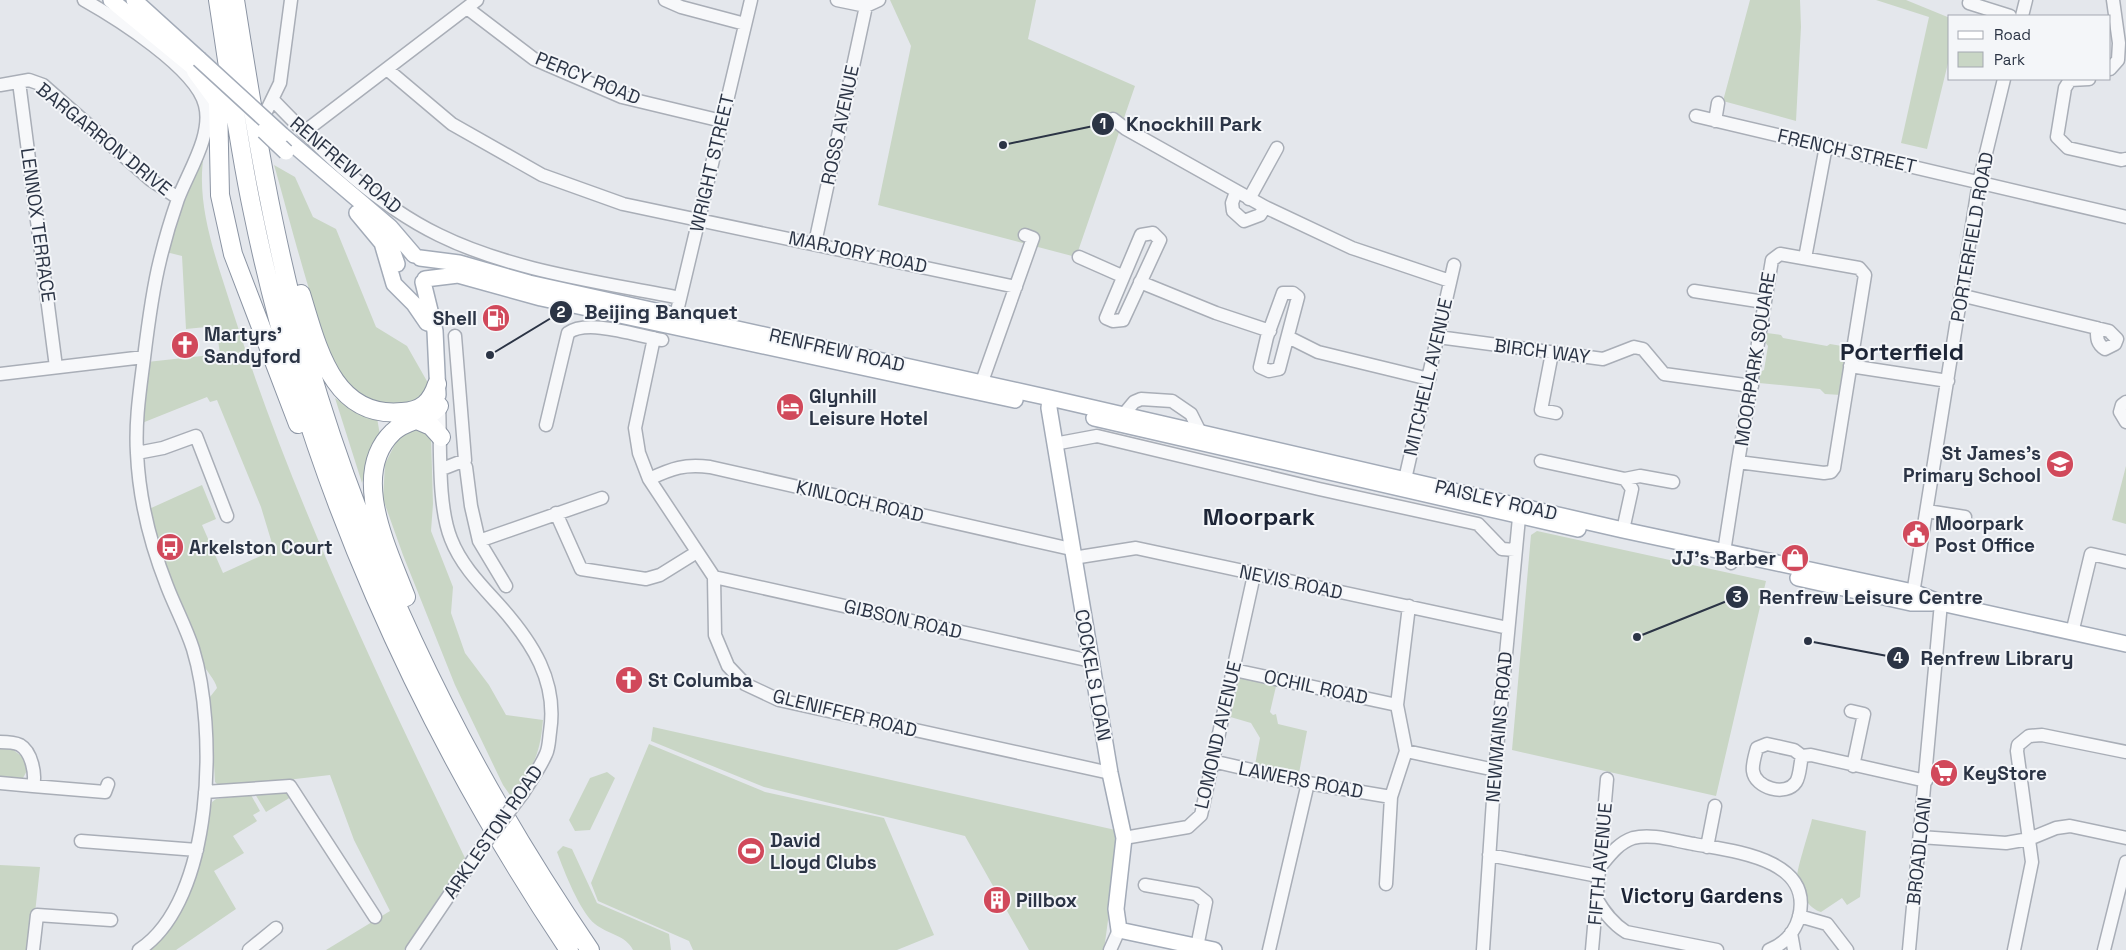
<svg xmlns="http://www.w3.org/2000/svg" width="2126" height="950" font-family="'Space Grotesk',sans-serif">
	<style>
		.green { fill: #c9d6c5 }
		.lines { fill: none; stroke-linecap: round; stroke-linejoin: round }
		.minor-casing { stroke: #a9aeb7; stroke-width: 15 }
		.major-casing { stroke: #a3abb8; stroke-width: 18 }
		.highway-casing { stroke: #8b94a3; stroke-width: 20 }
		.minor { stroke: #f7f8fa; stroke-width: 12 }
		.major { stroke: #fff; stroke-width: 15 }
		.highway { stroke: #fff; stroke-width: 18 }
		.minor-bridge-casing { stroke: #a9aeb7; stroke-width: 15; stroke-linecap: butt }
		.major-bridge-casing { stroke: #a3abb8; stroke-width: 18; stroke-linecap: butt }
		.minor-bridge { stroke: #f7f8fa; stroke-width: 12 }
		.major-bridge { stroke: #fff; stroke-width: 15 }
		.labels { text-anchor: middle; dominant-baseline: central; stroke-width: 4; stroke-linejoin: round; paint-order: stroke }
		.street-label { font-size: 19px; fill: #2b3445; stroke: #f4f6f9 }
		.poi-label { font-size: 19px; font-weight: bold; fill: #2b3445; stroke: #f4f6f9; text-anchor: start }
		.quarter-label { font-size: 21px; font-weight: bold; fill: #1d2536; stroke: #f4f6f9 }
		.district-label { font-size: 24px; font-weight: bold; fill: #1d2536; stroke: #f4f6f9 }
		.leader { fill: none; stroke: #2b3445; stroke-width: 2 }
		.callout-dot { fill: #2b3445; stroke: #f4f6f9; stroke-width: 2 }
		.mark-label { font-size: 15px; text-anchor: middle; font-weight: bold; fill: #fff }
		.callout-label { font-size: 20px; text-anchor: middle; font-weight: bold; fill: #2b3445; stroke: #f4f6f9; stroke-width: 4; stroke-linejoin: round; paint-order: stroke }
	</style>
	<rect width="100%" height="100%" fill="#e4e7ec"/>
	<path class="green" d="M890,0H1036L1028,39L1135,86L1076,257L878,205L911,46Z
		M1750,0H1800L1801,27L1796,121L1723,101Z
		M1876,0H1906L1950,18V55L1927,149L1901,143L1929,17Z
		M204,154C195,205 217,261 232,309C292,498 379,680 465,858L404,950H326L390,911L354,840L330,775L227,787L219,786L215,782L210,697L217,688C215,679 206,671 201,661L162,562L149,509L202,485L216,519L202,525L223,573L274,550L261,507L217,400L210,402L207,397L142,423L147,362L220,354L216,326L186,329L182,256L166,252L177,214Z
		M274,165L295,177L313,217L336,229L376,327L407,346L432,390L426,400C398,405 373,409 350,389C326,368 286,204 274,165Z
		M1767,333L1781,335L1783,338L1827,346L1830,344L1848,347L1841,395L1825,394L1820,389L1759,383L1760,372L1764,370L1768,346L1765,342Z
		M335,398L355,412L377,418L380,435L372,447L362,483Z
		M419,426L431,436L433,504L431,531L453,587L451,613L465,653L489,685L506,715L543,720C540,757 532,768 512,798L503,785L455,685L403,555L383,499L385,464L398,438Z
		M2126,466V524L2112,520Z
		M1537,531L1766,581L1716,796L1512,750L1531,535Z
		M1246,675L1277,682L1270,712L1273,715L1276,714L1278,724L1307,731L1299,773L1255,765L1260,738L1251,723L1227,716L1233,683Z
		M653,727L1120,831L1104,950H1029L965,836L764,787L651,741Z
		M649,744L765,792L884,818L934,935L897,950H693L689,941L598,901L591,883Z
		M0,747L12,749L28,761L29,767L23,778L0,780Z
		M607,772L615,778L590,830L575,831L569,820L590,778Z
		M285,791L291,797L266,812L255,794Z
		M251,795L260,811L253,815L257,821L233,836L244,853L214,871L236,909L176,950H145L152,946L202,842L212,802L216,799Z
		M1812,819L1866,831L1860,897L1847,905L1842,898L1821,912C1809,909 1798,891 1797,878C1796,871 1810,829 1812,819Z
		M563,846L572,849L597,903L669,934L671,950H633C626,935 607,934 595,924C580,912 564,871 557,852Z
		M0,865L40,867L31,950H0Z"/>
	<g class="lines">
		<defs>
			<path id="minor" d="M84,0C116,18 196,68 205,105C213,135 188,172 178,199C171,219 165,239 160,260C152,292 148,325 144,358C140,390 135,421 137,453C139,498 150,543 167,586C175,607 186,627 193,649C217,727 215,900 139,950
				M665,0L681,7L745,24
				M837,0L866,6L879,0
				M1969,3L2010,16
				M467,8L534,59L622,97L722,121
				M2022,16L2026,0
				M2110,69L2118,60L2119,43L2113,0
				M388,70L452,124L542,175L623,204L1016,287
				M2089,79L2070,80L2065,88L2057,137L2068,148L2121,160L2126,159
				M19,82L56,367
				M0,85L29,80L43,85L151,180L178,198
				M273,100C322,151 375,204 439,235C512,271 601,282 680,298
				M1696,116L2126,217
				M263,118L280,83L291,0
				M1113,119L1126,129L1265,207L1352,248L1450,281
				M1715,121L1718,103
				M304,132L477,0
				M1236,192L1232,203L1233,211L1244,221L1260,215L1265,207
				M1249,199L1277,148
				M1153,233L1160,240L1123,320L1113,321L1106,318L1141,235Z
				M815,243L866,6
				M1780,254L1859,268L1865,275L1834,468L1831,472L1824,473L1738,462L1772,260Z
				M1079,257L1122,276
				M1805,258L1826,146
				M1140,282L1216,313L1270,331
				M1694,291L1764,302
				M1283,293H1293L1298,297L1279,369L1269,371L1260,367L1267,337Z
				M1960,295L2109,331L2117,339L2115,344L2105,349C2096,343 2097,337 2097,328
				M678,307L751,0
				M1288,337L1318,352L1429,379
				M1438,337L1603,359L1634,347L1643,349L1664,374L1752,386
				M654,338L635,428L639,453L649,479L714,577L715,635L728,666L745,684L779,700L1110,773
				M1552,353L1541,410L1556,413
				M1850,366L1948,381
				M0,374L144,357
				M979,390L1033,238L1025,235
				M2126,402L2122,405L2120,412L2126,422
				M439,406C441,445 437,504 451,539C461,565 481,585 500,606C532,642 558,681 550,732C549,739 549,748 546,754C540,768 531,780 523,793
				M1124,414L1134,402L1141,399L1172,401L1191,414L1200,432
				M546,425L568,333C587,318 638,336 662,340
				M1054,444L1097,436L1319,489L1478,524L1502,549L1515,550
				M137,453L163,448L196,436L227,516
				M1541,461L1625,479L1640,476L1673,482
				M466,467L471,506L479,541L506,586
				M442,469L465,460L455,336
				M649,479C673,468 684,464 710,467L1071,549
				M1403,488L1454,265
				M1927,511L1965,517
				M556,513L581,569L646,579L660,575L697,552
				M1623,530L1632,489L1625,479
				M479,541L602,498
				M1073,558L1136,548L1508,628
				M1731,563L1724,552L1738,462
				M714,577L1091,661
				M1912,600L1979,182L2004,79
				M2072,633L2091,554L2126,562
				M1234,670L1397,705
				M1851,711L1864,714L1853,766
				M0,742C6,742 14,742 20,745C32,752 36,775 33,786L0,783
				M1767,744L1794,750L1802,756C1800,764 1800,776 1796,782C1786,797 1755,788 1753,771C1752,765 1755,755 1757,748Z
				M1406,751L1495,770
				M1802,756L1811,755L1926,781
				M1212,761L1308,783L1391,797
				M33,786L105,792L108,784
				M205,792L290,786L375,917
				M1920,837L2006,843L2029,839L2056,828L2070,826L2126,838
				M1124,838L1188,827L1201,815L1254,575
				M81,841L197,850
				M1707,847L1715,806
				M1489,855L1598,876
				M1599,868C1609,856 1618,843 1633,838C1652,833 1675,841 1694,844C1731,851 1814,858 1799,917C1795,932 1784,944 1769,950
				M1386,884L1391,797L1406,751L1397,705L1409,606
				M1145,885L1196,894L1206,902L1197,947
				M1596,898C1604,912 1612,923 1626,932L1717,950
				M1799,916L1827,924L1847,950
				M1791,933L1794,950
				M33,950L37,915L111,920
				M249,950L276,928
				M412,950L479,851
				M1110,950L1119,930
				M1269,950L1308,783
				M1483,950L1495,770L1520,507
				M1592,950L1607,779
				M1909,950L1941,603
				M2014,950L2032,862L2017,751L2018,745L2029,736L2042,735L2126,752
				M2104,950L2126,862"/>
			<path id="major" d="M111,0L206,78
				M134,0L199,59
				M282,135L390,227L414,255
				M357,213L382,243L394,284L414,304L427,323
				M373,223L390,244L397,264
				M420,258L459,263L529,283L1050,398L1623,530L1913,592L1941,603L2126,644
				M425,279L458,275L541,298L1015,400
				M423,282L435,331L438,395
				M1050,398L1049,408L1110,773L1124,838L1116,909L1119,930L1214,950
				M1094,418L1578,529
				M1798,578L1911,603H1932"/>
			<path id="highway" d="M218,0C229,71 238,143 253,213C307,477 419,726 569,950
				M235,0C254,121 273,241 307,358C368,569 466,769 590,950
				M196,71L218,101L220,195L233,254L298,424
				M301,294C317,345 332,419 402,412C422,411 431,402 437,384
				M417,420L431,426L441,437
				M406,597C388,549 349,474 393,432C406,419 426,421 439,406"/>
		</defs>
		<use href="#minor" class="minor-casing"/>
		<use href="#major" class="major-casing"/>
		<use href="#highway" class="highway-casing"/>
		<use href="#minor" class="minor"/>
		<use href="#major" class="major"/>
		<use href="#highway" class="highway"/>
		<defs>
			<path id="minor-bridge" d="M479,851L523,793"/>
			<path id="major-bridge" d="M199,59L282,135
				M264,131L286,152"/>
		</defs>
		<use href="#minor-bridge" class="minor-bridge-casing"/>
		<use href="#major-bridge" class="major-bridge-casing"/>
		<use href="#minor-bridge" class="minor-bridge"/>
		<use href="#major-bridge" class="major-bridge"/>
	</g>
	<defs>
		<symbol id="fuel-disc" viewBox="-11 -11 22 22"><circle r="9.5" fill="#d1495b" stroke="#f4f6f9"/><path d="M-5.5-6h7V0h2V4h1.3V-2.5L3-4.5l.8-.8L6-3V5H2.5V1h-1V6h-7ZM-4.2-4.7v3.2H.2V-4.7Z" fill="#fff"/></symbol>
		<symbol id="church-disc" viewBox="-11 -11 22 22"><circle r="9.5" fill="#d1495b" stroke="#f4f6f9"/><path d="M-1.2-6h2.4v3.5h3.3v2.4h-3.3V6h-2.4V-.1h-3.3v-2.4h3.3Z" fill="#fff"/></symbol>
		<symbol id="hotel-disc" viewBox="-11 -11 22 22"><circle r="9.5" fill="#d1495b" stroke="#f4f6f9"/><path d="M-6-4.5h1.5V1H6V5H4.5V3h-9V5H-6ZM-4 0a1.8 1.8 0 1 1 3.6 0ZM.5 0V-2.5h3Q6-2.5 6 0Z" fill="#fff"/></symbol>
		<symbol id="school-disc" viewBox="-11 -11 22 22"><circle r="9.5" fill="#d1495b" stroke="#f4f6f9"/><path d="M0-5L7-2L0 1L-7-2ZM-4 1L0 2.5L4 1V4Q0 6-4 4Z" fill="#fff"/></symbol>
		<symbol id="civic-disc" viewBox="-11 -11 22 22"><circle r="9.5" fill="#d1495b" stroke="#f4f6f9"/><path d="M-.6-6.5H3V-4.5H.6V-3L4-1V1h2V6H-6V1h2V-1L-.6-3ZM-1.2 2.5V6h2.4V2.5Z" fill="#fff"/></symbol>
		<symbol id="bus-disc" viewBox="-11 -11 22 22"><circle r="9.5" fill="#d1495b" stroke="#f4f6f9"/><path d="M-5-6H5V4H4V6H2V4H-2V6H-4V4H-5ZM-3.5-4V0h7V-4ZM-3.5 1.2v1.5H-2V1.2ZM2 1.2v1.5H3.5V1.2Z" fill="#fff"/></symbol>
		<symbol id="shop-disc" viewBox="-11 -11 22 22"><circle r="9.5" fill="#d1495b" stroke="#f4f6f9"/><path d="M-5-2.5h2.3a2.7 3.5 0 0 1 5.4 0H5L5.5 6h-11ZM-1.5-2.5h3a1.5 2.3 0 0 0-3 0Z" fill="#fff"/></symbol>
		<symbol id="supermarket-disc" viewBox="-11 -11 22 22"><circle r="9.5" fill="#d1495b" stroke="#f4f6f9"/><path d="M-6-5.5h2.5l.6 2H6L4.5 2H-2.5L-4.4-4H-6ZM-1.5 3.2a1.3 1.3 0 1 0 .1 0ZM3 3.2a1.3 1.3 0 1 0 .1 0Z" fill="#fff"/></symbol>
		<symbol id="stadium-disc" viewBox="-11 -11 22 22"><circle r="9.5" fill="#d1495b" stroke="#f4f6f9"/><path d="M0-5a6.5 5 0 1 0 0 10a6.5 5 0 1 0 0-10ZM-3.5-1.8h7v3.6h-7Z" fill="#fff"/></symbol>
		<symbol id="building-disc" viewBox="-11 -11 22 22"><circle r="9.5" fill="#d1495b" stroke="#f4f6f9"/><path d="M-4-6H4V6H1V3H-1V6H-4ZM-2.5-4.3h1.7v1.8h-1.7ZM.8-4.3h1.7v1.8H.8ZM-2.5-1h1.7V.8h-1.7ZM.8-1h1.7V.8H.8Z" fill="#fff"/></symbol>
	</defs>
	<g fill-rule="evenodd">
		<use href="#fuel-disc" x="480" y="302" width="32" height="32"/>
		<use href="#church-disc" x="169" y="329" width="32" height="32"/>
		<use href="#hotel-disc" x="774" y="391" width="32" height="32"/>
		<use href="#school-disc" x="2044" y="448" width="32" height="32"/>
		<use href="#civic-disc" x="1900" y="518" width="32" height="32"/>
		<use href="#bus-disc" x="154" y="531" width="32" height="32"/>
		<use href="#shop-disc" x="1779" y="542" width="32" height="32"/>
		<use href="#church-disc" x="613" y="664" width="32" height="32"/>
		<use href="#supermarket-disc" x="1928" y="757" width="32" height="32"/>
		<use href="#stadium-disc" x="735" y="835" width="32" height="32"/>
		<use href="#building-disc" x="981" y="884" width="32" height="32"/>
	</g>
	<g class="labels">
		<g class="street-label">
			<text transform="translate(588 78) rotate(22)">PERCY ROAD</text>
			<text transform="translate(840 125) rotate(-78)">ROSS AVENUE</text>
			<text transform="translate(104 139) rotate(39)">BARGARRON DRIVE</text>
			<text transform="translate(1847 151) rotate(13)">FRENCH STREET</text>
			<text transform="translate(712 163) rotate(-77)">WRIGHT STREET</text>
			<text transform="translate(346 165) rotate(40)">RENFREW ROAD</text>
			<text transform="translate(38 225) rotate(82)">LENNOX TERRACE</text>
			<text transform="translate(1972 237) rotate(-80)">PORTERFIELD ROAD</text>
			<text transform="translate(858 252) rotate(12)">MARJORY ROAD</text>
			<text transform="translate(837 350) rotate(13)">RENFREW ROAD</text>
			<text transform="translate(1542 351) rotate(7)">BIRCH WAY</text>
			<text transform="translate(1755 359) rotate(-81)">MOORPARK SQUARE</text>
			<text transform="translate(1428 377) rotate(-77)">MITCHELL AVENUE</text>
			<text transform="translate(1496 500) rotate(13)">PAISLEY ROAD</text>
			<text transform="translate(860 501) rotate(13)">KINLOCH ROAD</text>
			<text transform="translate(1291 582) rotate(12)">NEVIS ROAD</text>
			<text transform="translate(903 619) rotate(13)">GIBSON ROAD</text>
			<text transform="translate(1093 675) rotate(80)">COCKELS LOAN</text>
			<text transform="translate(1316 687) rotate(12)">OCHIL ROAD</text>
			<text transform="translate(845 713) rotate(14)">GLENIFFER ROAD</text>
			<text transform="translate(1499 727) rotate(-85)">NEWMAINS ROAD</text>
			<text transform="translate(1218 735) rotate(-77)">LOMOND AVENUE</text>
			<text transform="translate(1301 780) rotate(11)">LAWERS ROAD</text>
			<text transform="translate(493 832) rotate(-55)">ARKLESTON ROAD</text>
			<text transform="translate(1919 851) rotate(-84)">BROADLOAN</text>
			<text transform="translate(1600 864) rotate(-85)">FIFTH AVENUE</text>
		</g>
		<g class="poi-label">
			<text x="477" y="318" text-anchor="end">Shell</text>
			<text x="204" y="334">Martyrs'<tspan x="204" dy="22">Sandyford</tspan></text>
			<text x="809" y="396">Glynhill<tspan x="809" dy="22">Leisure Hotel</tspan></text>
			<text x="2041" y="453" text-anchor="end">St James's<tspan x="2041" dy="22">Primary School</tspan></text>
			<text x="1935" y="523">Moorpark<tspan x="1935" dy="22">Post Office</tspan></text>
			<text x="189" y="547">Arkelston Court</text>
			<text x="1776" y="558" text-anchor="end">JJ's Barber</text>
			<text x="648" y="680">St Columba</text>
			<text x="1963" y="773">KeyStore</text>
			<text x="770" y="840">David<tspan x="770" dy="22">Lloyd Clubs</tspan></text>
			<text x="1016" y="900">Pillbox</text>
		</g>
		<g class="quarter-label">
			<text x="1702" y="895">Victory Gardens</text>
		</g>
		<g class="district-label">
			<text x="1902" y="351">Porterfield</text>
			<text x="1259" y="516">Moorpark</text>
		</g>
	</g>
	<path class="leader" d="M1003 145L1103 124M490 355L561 312M1637 637L1737 597M1808 641L1898 658"/>
	<g class="callout-dot">
		<circle cx="1003" cy="145" r="5"/>
		<circle cx="490" cy="355" r="5"/>
		<circle cx="1637" cy="637" r="5"/>
		<circle cx="1808" cy="641" r="5"/>
		<circle cx="1103" cy="124" r="12"/>
		<circle cx="561" cy="312" r="12"/>
		<circle cx="1737" cy="597" r="12"/>
		<circle cx="1898" cy="658" r="12"/>
	</g>
	<g class="mark-label">
		<text x="1103" y="129">1</text>
		<text x="561" y="317">2</text>
		<text x="1737" y="602">3</text>
		<text x="1898" y="663">4</text>
	</g>
	<g class="callout-label">
		<text x="1194" y="131">Knockhill Park</text>
		<text x="661" y="319">Beijing Banquet</text>
		<text x="1871" y="604">Renfrew Leisure Centre</text>
		<text x="1997" y="665">Renfrew Library</text>
	</g>
	<rect x="1948" y="15" width="162" height="65" fill="#f4f6f9" stroke="#a4a8b1"/>
	<rect x="1958" y="31" width="25" height="8" fill="#ffffff" stroke="#a4a8b1"/>
	<text x="1994" y="40" font-size="15" fill="#2b3445">Road</text>
	<rect x="1958" y="52" width="25" height="15" fill="#c9d6c5" stroke="#a4a8b1"/>
	<text x="1994" y="65" font-size="15" fill="#2b3445">Park</text>
</svg>
